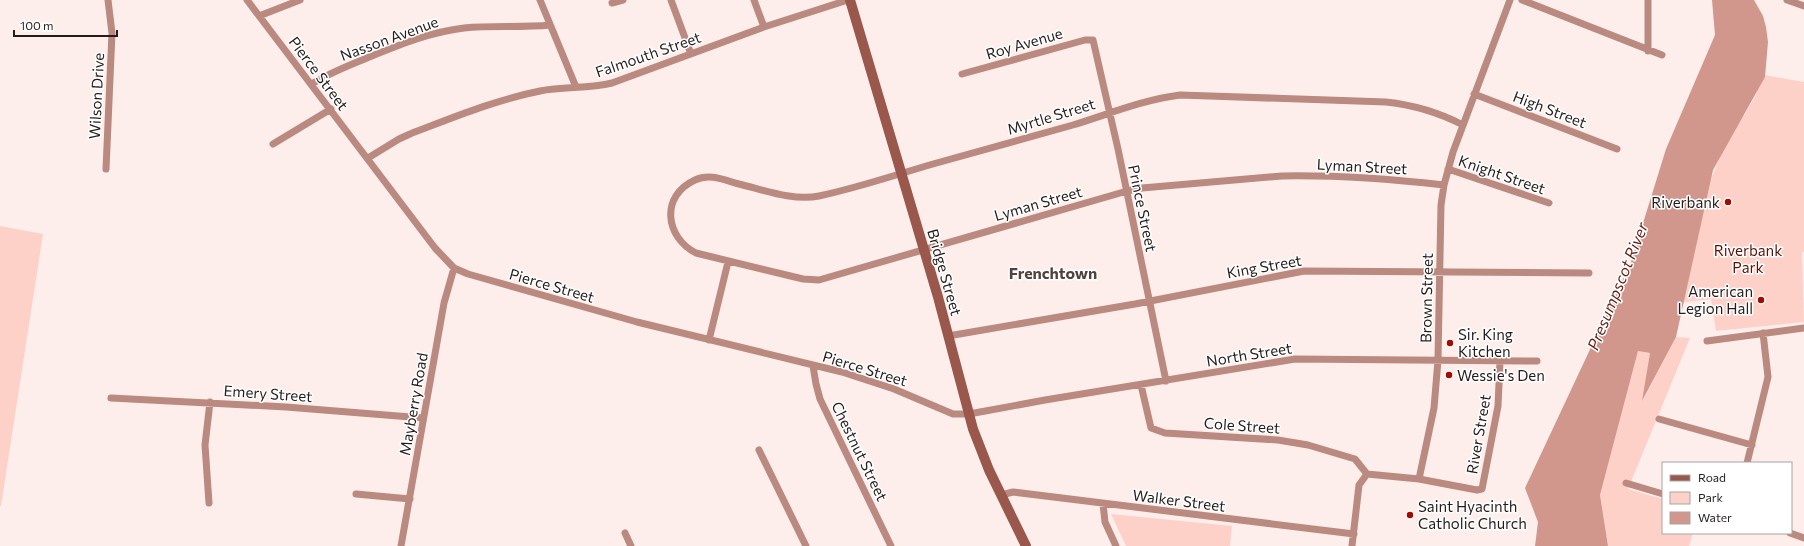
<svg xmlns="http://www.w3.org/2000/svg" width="1804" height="546" font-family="Commissioner,sans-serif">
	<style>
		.green { fill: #fed1c8 }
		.water { fill: #d1968c }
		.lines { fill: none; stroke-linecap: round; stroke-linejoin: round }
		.street { stroke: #ba8a81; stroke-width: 7 }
		.secondary { stroke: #9a574c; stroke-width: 10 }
		.poi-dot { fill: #a20b00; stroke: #fff; stroke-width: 1.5 }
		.labels { text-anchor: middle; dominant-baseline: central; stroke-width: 3; stroke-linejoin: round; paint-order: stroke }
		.street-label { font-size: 15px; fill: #241d1c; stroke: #fff }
		.poi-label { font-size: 15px; fill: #241d1c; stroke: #fff; text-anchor: start }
		.park-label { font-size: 15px; fill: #581209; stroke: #fff }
		.neighbourhood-label { font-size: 16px; font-weight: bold; fill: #52423f; stroke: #fff }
		.water-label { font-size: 16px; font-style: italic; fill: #641e14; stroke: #fff }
	</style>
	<rect width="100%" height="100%" fill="#feeeeb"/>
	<path class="green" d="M1759,74L1804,82V252H1802L1804,322L1716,331L1711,299L1679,303L1707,189L1730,133L1745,114L1756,95Z
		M0,226L43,234L1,506H0Z
		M1676,337L1690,338L1628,489L1663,499V533H1693L1689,546H1608L1600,495L1638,351L1650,353L1643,400Z
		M1111,514L1232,526L1230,546H1126Z"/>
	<path class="water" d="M1712,0H1754L1763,16L1766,27L1768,42L1765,77L1713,170L1676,337L1642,401L1650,353L1638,351L1600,495L1608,546H1535L1538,522L1525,488L1631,262L1666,149L1715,35Z"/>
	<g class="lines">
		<path class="street" d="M247,0L435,248L454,268L468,274L637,322L842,372L894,389L953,414H969L1045,400L1295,359L1537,361
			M540,0L576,87
			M671,0L691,54
			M754,0L764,27
			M1522,0L1662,55
			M1648,0V51
			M1787,0L1804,6
			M612,3L623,0
			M259,16L300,0
			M962,74L1085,40H1093L1118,149L1166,381
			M312,84C329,73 348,66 367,58C399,45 430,32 464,28C492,25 521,28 550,25
			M1474,94L1617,149
			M273,144L331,109
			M368,158L399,139L410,134C452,118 495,100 540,91C564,86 588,89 612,83L764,27L848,0
			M106,169L112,33L108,0
			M1448,169L1549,203
			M1444,185C1390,179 1336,175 1282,176L1142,188L1127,191L819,280L803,279L696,253C665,237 660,196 695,180C710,173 724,180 739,184C764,190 793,201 819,196C857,188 895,175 933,164C979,151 1026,138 1073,125C1109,114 1142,100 1180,95L1386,102C1414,105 1438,112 1463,125
			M948,336L1135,304L1304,271L1589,273
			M709,340L728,262
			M1707,341L1804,328
			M813,366L816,384L820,399L891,546
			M1141,385L1151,428L1165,433L1278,440L1308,445L1355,459L1367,474
			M111,398L286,407L423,418
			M1659,419L1752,445
			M759,450L806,546
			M1747,463L1768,377L1763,333
			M1367,474L1419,479L1477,490L1482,489L1498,406L1500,361
			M1419,479L1434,408L1438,360L1441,205L1444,185L1453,152L1510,0
			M1626,483L1663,494
			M356,494L410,499
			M1001,495L1013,492L1354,534
			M209,503L205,445L210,402
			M1103,504L1105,522L1116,546
			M625,533L631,546
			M1790,533L1804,538
			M401,546L444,303L454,268
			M1352,546L1359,485L1367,474"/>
		<path class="secondary" d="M850,0L938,297L973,429L989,470L1026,546"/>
	</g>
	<g class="poi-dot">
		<circle cx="1728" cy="202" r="4"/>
		<circle cx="1761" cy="300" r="4"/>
		<circle cx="1450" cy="343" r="4"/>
		<circle cx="1449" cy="375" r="4"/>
		<circle cx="1410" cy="515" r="4"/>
	</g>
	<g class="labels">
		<g class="street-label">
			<text transform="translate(389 38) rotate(-20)">Nasson Avenue</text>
			<text transform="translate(1024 43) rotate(-16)">Roy Avenue</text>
			<text transform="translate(648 54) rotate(-19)">Falmouth Street</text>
			<text transform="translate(319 73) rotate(53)">Pierce Street</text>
			<text transform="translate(96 96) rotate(-87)">Wilson Drive</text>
			<text transform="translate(1550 109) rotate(21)">High Street</text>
			<text transform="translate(1051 116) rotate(-17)">Myrtle Street</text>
			<text transform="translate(1362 166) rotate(3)">Lyman Street</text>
			<text transform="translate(1502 174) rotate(19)">Knight Street</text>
			<text transform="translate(1038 203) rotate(-16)">Lyman Street</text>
			<text transform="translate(1143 208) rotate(78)">Prince Street</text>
			<text transform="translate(1264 266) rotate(-10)">King Street</text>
			<text transform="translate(945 272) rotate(74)">Bridge Street</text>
			<text transform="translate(552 285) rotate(16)">Pierce Street</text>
			<text transform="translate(1426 298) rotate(-89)">Brown Street</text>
			<text transform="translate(1249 354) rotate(-9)">North Street</text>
			<text transform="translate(865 368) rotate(17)">Pierce Street</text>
			<text transform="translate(268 393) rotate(4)">Emery Street</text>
			<text transform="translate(413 404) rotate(-80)">Mayberry Road</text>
			<text transform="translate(1242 425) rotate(4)">Cole Street</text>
			<text transform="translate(1478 434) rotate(-80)">River Street</text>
			<text transform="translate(860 451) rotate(64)">Chestnut Street</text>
			<text transform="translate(1179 500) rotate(7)">Walker Street</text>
		</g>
		<g class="poi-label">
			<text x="1720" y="202" text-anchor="end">Riverbank</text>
			<text x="1753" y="291" text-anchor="end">American<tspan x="1753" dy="17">Legion Hall</tspan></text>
			<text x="1458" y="334">Sir. King<tspan x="1458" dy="17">Kitchen</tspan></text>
			<text x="1457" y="375">Wessie's Den</text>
			<text x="1418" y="506">Saint Hyacinth<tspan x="1418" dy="17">Catholic Church</tspan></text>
		</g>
		<g class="park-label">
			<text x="1748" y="250">Riverbank<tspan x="1748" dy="17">Park</tspan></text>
		</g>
		<g class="neighbourhood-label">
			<text x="1053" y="272">Frenchtown</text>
		</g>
		<g class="water-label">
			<text transform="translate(1617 286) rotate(-68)">Presumpscot River</text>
		</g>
	</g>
	<rect x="1662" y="462" width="130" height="72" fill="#ffffff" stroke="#a7a5a4"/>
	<rect x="1670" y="475" width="20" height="6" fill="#9a574c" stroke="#a7a5a4"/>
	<text x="1698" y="482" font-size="12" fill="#241d1c">Road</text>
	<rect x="1670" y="492" width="20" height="12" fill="#fed1c8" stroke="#a7a5a4"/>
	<text x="1698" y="502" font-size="12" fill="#241d1c">Park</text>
	<rect x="1670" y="512" width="20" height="12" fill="#d1968c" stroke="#a7a5a4"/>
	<text x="1698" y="522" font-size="12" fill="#241d1c">Water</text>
	<path d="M14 30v6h103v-6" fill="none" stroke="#241d1c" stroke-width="2"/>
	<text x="20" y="30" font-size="12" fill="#241d1c" stroke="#ffffff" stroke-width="3" paint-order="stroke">100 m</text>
</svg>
